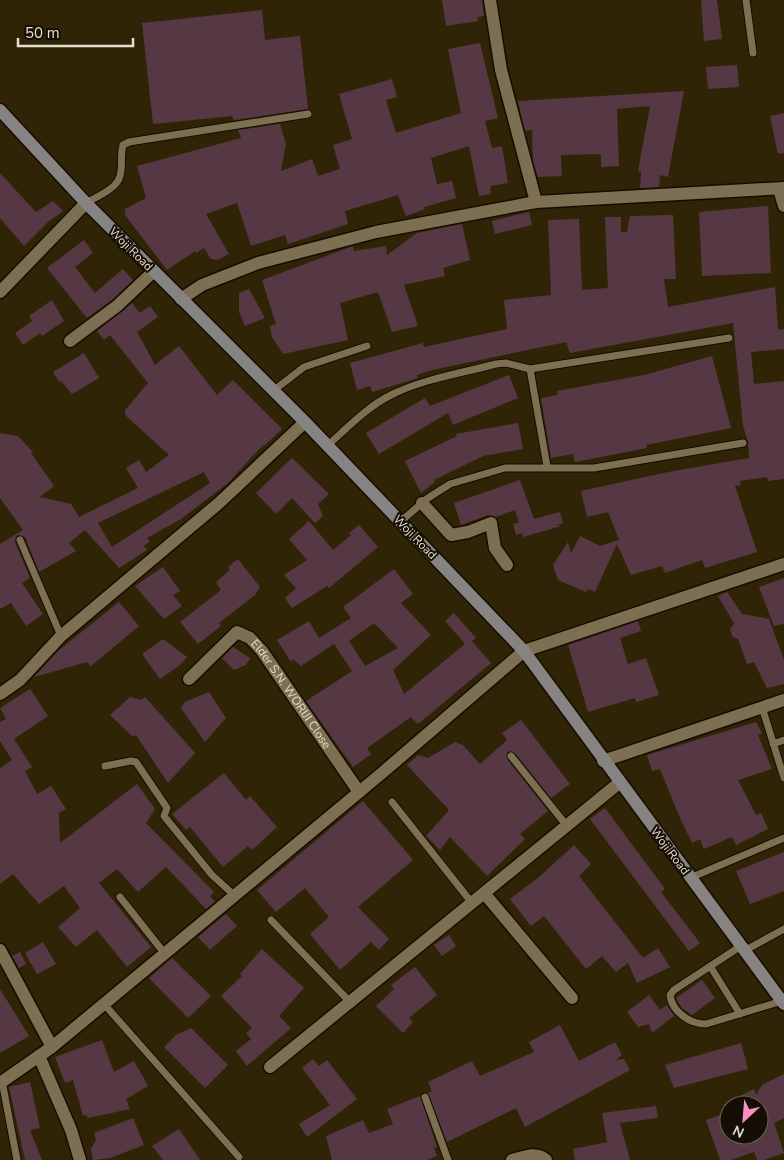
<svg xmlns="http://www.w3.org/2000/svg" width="784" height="1160" font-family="'Nunito Sans',sans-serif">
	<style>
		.building { fill: #563844; fill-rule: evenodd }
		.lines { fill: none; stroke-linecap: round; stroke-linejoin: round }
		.lane-casing { stroke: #160d00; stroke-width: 9 }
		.street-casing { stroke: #160d00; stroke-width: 15 }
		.secondary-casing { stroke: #160d00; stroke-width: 15 }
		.lane { stroke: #7d6f51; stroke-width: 7 }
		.street { stroke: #7d6f51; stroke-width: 12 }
		.secondary { stroke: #878383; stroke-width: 12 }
		.labels { text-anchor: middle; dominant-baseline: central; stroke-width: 4; stroke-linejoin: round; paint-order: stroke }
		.street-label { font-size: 12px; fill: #e6dfce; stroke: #140e04 }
	</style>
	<rect width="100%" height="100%" fill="#302407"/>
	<path class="building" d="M442,0H482L484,16L477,17L478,21L446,26Z
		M701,0H717L722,39L704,41Z
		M262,10L265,40L300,36L308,109L234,120L232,116L153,124L142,23Z
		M480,43L498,118L485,121L492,148L502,146L508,183L490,186L491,194L479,196L469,146L431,158L437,184L452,181L456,198L424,207L425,209L406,216L398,195L345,211L348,224L288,244L285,235L251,246L237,203L206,214L229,254L218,260L211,259L204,248L196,253L195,251L167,270L125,215V209L146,198L137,166L241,138L238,130L280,124L286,144L281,171L312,159L318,176L340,169L333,145L352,139L339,94L392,79L397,97L386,100L396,133L461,113L448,49Z
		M737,65L739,87L708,89L706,67Z
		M684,91L668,177L660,175L659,187L640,188L641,172L638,171L650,106L617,109L619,166L601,167V154L561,155L562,176L538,177L533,161L532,130L525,131L518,101Z
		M784,113V153L778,154L770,116Z
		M0,173L36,212L53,201L63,211L48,222L24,246L0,218Z
		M768,206L771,273L702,276L699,212Z
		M529,212L532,225L495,234L492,221Z
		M673,215L676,279H664L668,307L775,287L778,330L784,329V349L751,352L754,384L784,381V479L768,481L767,477L740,481L741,485L735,486L757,552L705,568L702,560L665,573L662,566L631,575L617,544L595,592L588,589L586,592L558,580L553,565L568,542L571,553L580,536L600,546L619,540L608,512L587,517L581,491L668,472L749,458L748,442L743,426L733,323L570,353L566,342L432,370L417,375L418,378L372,392L370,386L357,390L350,363L423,343L424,347L507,329L504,300L551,295L548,220L579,219L582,290L608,288L605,217H621V232H627L630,216Z
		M462,224L470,260L443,268L445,276L404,285L418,326L392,332L378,292L340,303L348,340L283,354L272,337L270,326L276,324L262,280L353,246L354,251L386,246L387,255L417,233Z
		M84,240L93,253L75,267L95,293L123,269L133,280L112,300L87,318L47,268Z
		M249,289L265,318L245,326L239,312V293Z
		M52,300L64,321L42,336L40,333L23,345L15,333L32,321L29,316Z
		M132,303L140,313L150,306L158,317L137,332L155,365L179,346L217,395L233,380L282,429L264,446L263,445L228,483L181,519L147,538L150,541L144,546L147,550L119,568L85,530L69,543L76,551L39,572L25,537L17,535L15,542L30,578L22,583L43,614L26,626L11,603L0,609V544L23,530L0,498V433L18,436L33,452L31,453L54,486L40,497L71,504L79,517L138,488L126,468L139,460L146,472L169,455L125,415V410L148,383L110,335L104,340L97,331ZM204,472L210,483L112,547L98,523Z
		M84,353L99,378L72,394L61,381L59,382L53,372Z
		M712,356L731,428L646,445L647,448L575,462L573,454L551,458L541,398L558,395L557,391L644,375Z
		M509,375L518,398L453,425L448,413L379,454L366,433L425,398L430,406Z
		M518,423L523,449L483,456L434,480L435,482L421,493L405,461L457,436L456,434Z
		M292,458L329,494L318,504L323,516L315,523L292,498L276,514L256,493Z
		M520,480L534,519L560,512L563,523L557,525L561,526L523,537L522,533L516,535L513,524L519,523L515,510L496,517L488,515L461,525L454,503Z
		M309,521L333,550L351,535L349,533L359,525L378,547L329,588L327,586L292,608L285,598L296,588L284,575L307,560L289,539Z
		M238,559L260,587L255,595L219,623L221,626L198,644L180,622L221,590L216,582L230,570L228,567Z
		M163,567L180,591L173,595L182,606L164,619L135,586Z
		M394,569L413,594L401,603L431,635L393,670L404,694L465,644L445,621L454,613L476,638L472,641L491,663L418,724L411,717L367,748L371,754L353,767L306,701L352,671L334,644L301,666L293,659L291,662L277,640L309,621L319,638L351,618L343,607ZM374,623L398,648L365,666L349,641Z
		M784,578V624L774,626L759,587Z
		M727,592L742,614L769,619L784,660V684L767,688L754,662L747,664L738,639L733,637L730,630L734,623L718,596Z
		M119,602L139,626L91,666L87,662L34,677L58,651Z
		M638,621L641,631L620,638L628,664L646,658L659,695L636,702L635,698L588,712L568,645Z
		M163,639L187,657L180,665L160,679L142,654Z
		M233,647L250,658L246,665L234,670L222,658Z
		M30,689L48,716L14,739L32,767L25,771L37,794L51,786L66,809L59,813L60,843L137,784L155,809L146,823L214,892L210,896L215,902L206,909L166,867L138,892L117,869L99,883L151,947L127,967L97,930L76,947L58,927L80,908L64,886L39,904L13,874L0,884V768L12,760L0,741V722L6,719L0,708Z
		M209,692L226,718L205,742L181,708L185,702Z
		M130,697L141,700L145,697L195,753L168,783L136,735L133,737L110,715Z
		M521,720L570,784L551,798L515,753L507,752V759L548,811L520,834L525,839L487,876L450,837L440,850L426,836L449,810L407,765L418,755L428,758L455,742L463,745L480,764L507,740L502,733Z
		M756,722L762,733L758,735L772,769L738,780L756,815L761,813L768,829L736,845L732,837L704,849L700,839L692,843L680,818L660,769L652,771L647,755Z
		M224,773L246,800L250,796L277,827L252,850L248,846L223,867L190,827L186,830L172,814Z
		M363,801L413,860L358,907L389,939L379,950L371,942L340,970L310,934L329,917L305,888L276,912L257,890Z
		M605,808L665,889L661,892L700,943L689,951L590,819Z
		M574,845L591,864L579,876L643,958L658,948L670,967L637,983L628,963L616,972L602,956L586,969L544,916L531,926L510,899L539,877Z
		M784,852V891L750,904L736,871Z
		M226,914L237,926L210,950L198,937Z
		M449,935L456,946L442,956L434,945Z
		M43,942L56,964L37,974L25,953Z
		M262,949L304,988L279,1016L291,1028L247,1066L236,1051L251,1039L246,1033L252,1028L221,996L242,976L240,974Z
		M20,952L26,964L19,968L12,956Z
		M172,958L211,996L188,1018L149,978Z
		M415,967L437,995L409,1018L413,1022L403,1033L376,1006L394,989L391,985Z
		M702,980L715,998L692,1015L682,1008L676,998Z
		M0,989L29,1036L0,1053Z
		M649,995L660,1010L667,1005L674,1016L652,1033L649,1024L638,1027L627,1012Z
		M560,1025L579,1061L615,1042L622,1055L616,1060L624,1059L630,1070L525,1127L516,1108L447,1142L428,1093L432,1091L428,1082L472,1061L480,1076L534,1052L529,1042Z
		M191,1028L228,1065L205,1088L164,1047L176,1035Z
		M102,1040L114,1072L134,1061L148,1086L126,1099L130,1109L88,1118L86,1115L83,1116L73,1080L65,1083L55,1057Z
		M741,1043L748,1069L674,1088L665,1065Z
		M313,1059L319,1066L327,1060L357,1099L307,1137L299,1124L330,1105L302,1068Z
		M784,1074V1118L774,1123L784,1153L764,1160H757L754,1152L731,1160H720L706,1120L729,1112V1135H759V1105H723L754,1089L756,1095L762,1085Z
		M30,1082L40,1128L30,1130L42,1160H25L9,1087Z
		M420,1096L437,1147L434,1148L437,1156L427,1160H332L326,1136L363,1120L369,1133L393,1124L387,1109Z
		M656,1106L658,1118L620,1123L630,1160H575L573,1149L607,1142L602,1113Z
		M133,1118L144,1145L110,1158L93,1160L91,1149L96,1140L94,1133Z
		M179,1129L200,1160H163L152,1146Z"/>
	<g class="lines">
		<defs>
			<path id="lane" d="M746,0L753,53
				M86,203C96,197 117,189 120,176C123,166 120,155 123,145L129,142L308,114
				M530,369L547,466
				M273,391L304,367L367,346
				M327,446C347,428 367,407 391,395C423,379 462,373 496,364L506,363L530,369L729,338
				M400,522L428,498L450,484L505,468H594L743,443
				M20,540L61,636
				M762,707L784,778
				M773,744L784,740
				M511,756L567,826
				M105,766L131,761L136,762L167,808L164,816L212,875L235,896
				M392,802L472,903
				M690,878L784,838
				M120,897L165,954
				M271,920L350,1002
				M741,946L674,990L670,995C672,1012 690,1024 706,1024L782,1001
				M744,951L784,929
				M710,966L740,1014
				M104,1004L239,1157
				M2,1081L17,1160
				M425,1097L448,1160"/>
			<g id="street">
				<path d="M490,0L501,70L536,202"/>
				<path d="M779,189L784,206"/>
				<path d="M0,292L86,203"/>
				<path d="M181,299L202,285L258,263L376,232L536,202L784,188"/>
				<path d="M70,341L117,306L154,271"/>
				<path d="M422,503L451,535L468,532L491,523L495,548L507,565"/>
				<path id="s1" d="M189,679L237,632L250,638L262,651L359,792"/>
				<path d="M0,694L20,680L61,636L219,503L305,422"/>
				<path d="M603,761L784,700"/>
				<path d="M0,950L52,1047"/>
				<path d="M572,998L484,893L619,783"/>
				<path d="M39,1056L71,1130L80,1160"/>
				<path d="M270,1067L484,893"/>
				<path d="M0,1083L52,1047L198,926L382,773L524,651L784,564"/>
				<path d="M512,1160C524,1157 536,1151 546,1160"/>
			</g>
			<path id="secondary" d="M0,110L86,203L305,422L524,651L784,1004"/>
		</defs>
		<use href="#lane" class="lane-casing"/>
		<use href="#street" class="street-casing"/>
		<use href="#secondary" class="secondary-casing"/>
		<use href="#lane" class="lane"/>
		<use href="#street" class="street"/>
		<use href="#secondary" class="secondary"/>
	</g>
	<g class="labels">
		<g class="street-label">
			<text transform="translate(131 249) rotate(45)">Woji Road</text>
			<text transform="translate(415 537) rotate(46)">Woji Road</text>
			<text stroke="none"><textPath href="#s1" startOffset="151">Elder S.N. WORIJI Close</textPath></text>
			<text transform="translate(670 851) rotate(53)">Woji Road</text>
		</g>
	</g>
	<g transform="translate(744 1120) rotate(206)"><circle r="24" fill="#140e04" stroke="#686255"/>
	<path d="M0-4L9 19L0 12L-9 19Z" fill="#fb8fc4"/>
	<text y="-8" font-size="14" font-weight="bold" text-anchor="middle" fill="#e6dfce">N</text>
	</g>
	<path d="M18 38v8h115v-8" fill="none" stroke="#e6dfce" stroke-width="2.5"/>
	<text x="25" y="38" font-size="15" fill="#e6dfce" stroke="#140e04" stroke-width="4" paint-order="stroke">50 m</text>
</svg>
